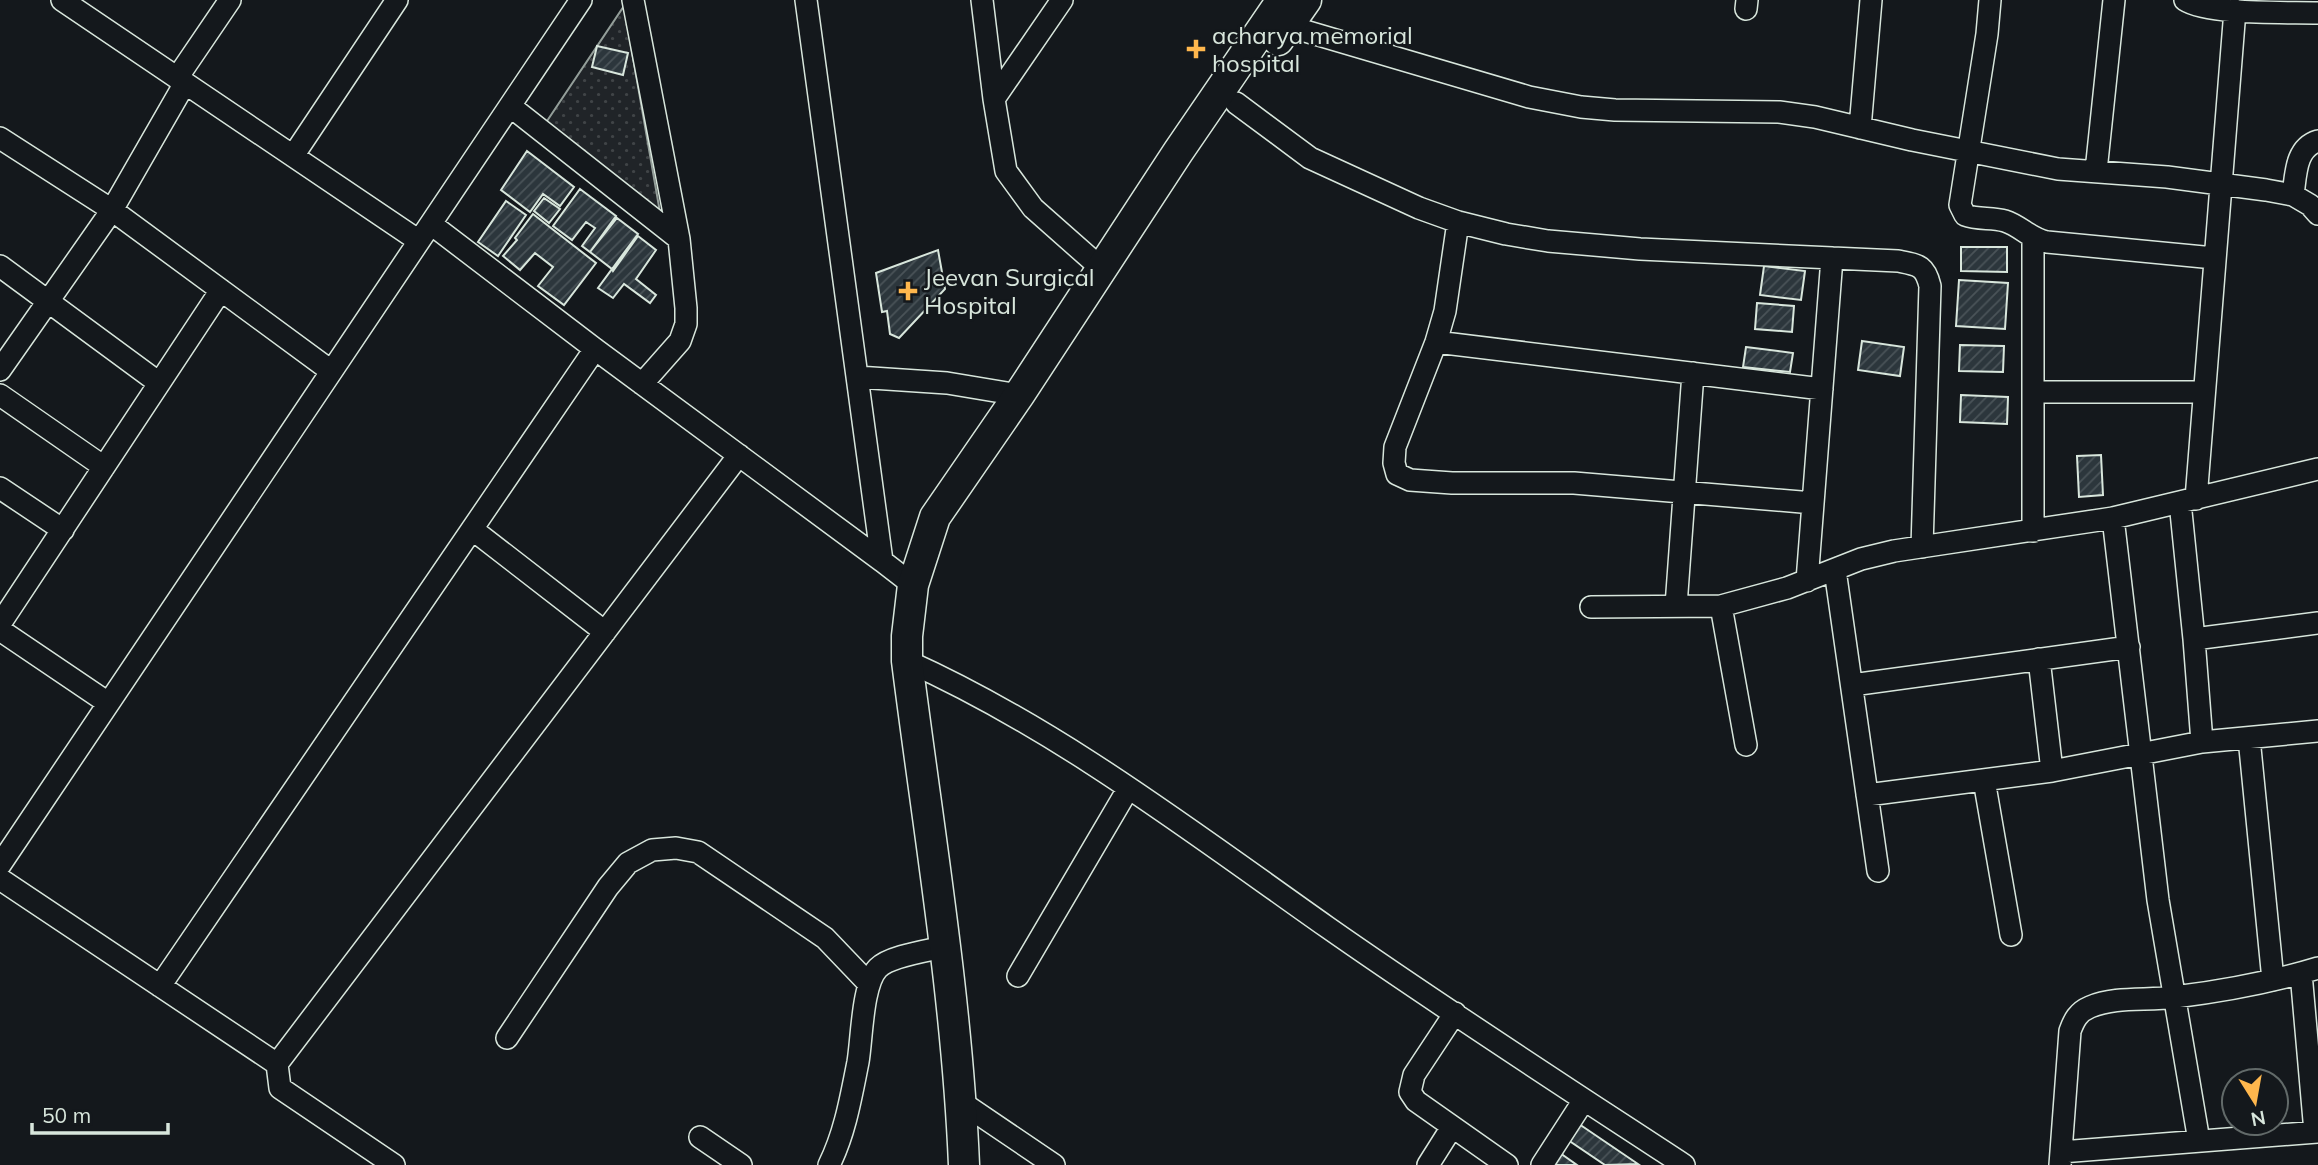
<svg xmlns="http://www.w3.org/2000/svg" width="2318" height="1165" font-family="Mulish,sans-serif">
	<style>
		.green { fill: url(#green-dots); stroke: #939e99; stroke-width: 2 }
		.building { fill: url(#building-hatch); stroke: #d8e6dc; stroke-width: 2 }
		.lines { fill: none; stroke-linecap: round; stroke-linejoin: round }
		.minor-casing { stroke: #d8e6dc; stroke-width: 24 }
		.highway-casing { stroke: #d8e6dc; stroke-width: 33 }
		.minor { stroke: #14181c; stroke-width: 21 }
		.highway { stroke: #14181c; stroke-width: 30 }
		.poi-dot { fill: #ffb74d; stroke: #14181c; stroke-width: 2.5 }
		.labels { text-anchor: middle; dominant-baseline: central; stroke-width: 5; stroke-linejoin: round; paint-order: stroke }
		.poi-label { font-size: 24px; fill: #d8e6dc; stroke: #14181c; text-anchor: start }
	</style>
	<defs>
		<pattern id="green-dots" width="8" height="8" patternUnits="userSpaceOnUse" patternTransform="scale(1.75)"><rect width="8" height="8" fill="#202428"/><path d="M2 2h.1M6 6h.1" fill="none" stroke="#404447" stroke-width="1.8" stroke-linecap="round"/></pattern>
		<pattern id="building-hatch" width="6" height="6" patternUnits="userSpaceOnUse" patternTransform="scale(1.75)"><rect width="6" height="6" fill="#2c363c"/><path d="M-1 1l2-2M0 6l6-6M5 7l2-2" fill="none" stroke="#4a5358"/></pattern>
	</defs>
	<rect width="100%" height="100%" fill="#14181c"/>
	<path class="green" d="M624,6L661,218L545,124Z"/>
	<path class="building" d="M597,46L628,53L623,75L592,67Z
		M527,151L574,187L560,206L543,194L530,212L501,190Z
		M580,189L616,216L590,252L582,246L595,228L586,222L572,240L553,226Z
		M544,198L560,209L549,223L534,211Z
		M506,201L526,215L498,256L478,242Z
		M533,214L596,263L564,305L538,286L553,267L535,253L520,270L503,256L517,240L515,238Z
		M617,218L638,234L612,269L590,252Z
		M638,236L656,250L636,279L656,295L650,303L624,284L613,298L598,288L612,269L613,271Z
		M1961,247H2007V272L1961,271Z
		M938,250L945,289L899,338L890,334L887,311L882,312L876,273Z
		M1764,266L1805,271L1801,300L1760,295Z
		M1959,280L2008,283L2005,329L1956,326Z
		M1757,303L1794,306L1792,332L1755,329Z
		M1862,341L1904,347L1900,376L1858,370Z
		M1960,345L2004,346L2003,372L1959,371Z
		M1746,347L1793,353L1790,372L1743,367Z
		M1961,395L2008,397L2007,424L1960,422Z
		M2101,455L2103,495L2079,497L2077,456Z
		M1579,1124L1638,1164L1605,1165L1568,1140Z
		M1560,1153L1577,1165H1551Z"/>
	<g class="lines">
		<defs>
			<path id="minor" d="M62,0L419,241
				M633,0L679,239L686,308V324L680,341L642,384
				M806,0L882,561L913,585
				M982,0L994,99L1006,171L1033,208L1102,269
				M1990,0L1987,34L1960,205L1965,215C1978,220 1992,217 2005,221C2021,226 2030,239 2047,242L2214,258
				M2185,0C2208,15 2287,12 2318,13
				M1746,9L1747,0
				M1288,26L1529,97L1581,107L1615,110L1779,112L1815,117L1912,140L2058,169L2167,177L2266,190L2293,195L2310,205L2318,214
				M177,78L230,0
				M994,99L1062,0
				M1236,103L1310,158L1419,208L1458,222L1506,234L1548,241L1640,249L1898,261C1918,265 1925,265 1930,286L1922,547
				M510,106L679,239
				M1860,128L1871,0
				M0,138L112,210L331,371
				M293,156L397,0
				M2096,171L2114,0
				M2293,195C2296,175 2295,148 2318,141
				M1458,222L1445,311L1436,342L1395,447L1394,463L1397,474L1410,480L1452,483H1574L1813,503
				M431,224L595,349L882,561
				M0,266L159,383
				M1436,342L1822,389
				M0,370L112,210L185,83
				M857,377L947,383L1019,395
				M2033,392H2204
				M0,395L104,467
				M0,488L63,530
				M2196,499L2235,10
				M2180,502L2194,639L2202,742
				M2113,518L2158,900L2199,1141
				M472,529L605,632
				M2033,531V239
				M1835,570L1878,871
				M1807,581L1832,258
				M1676,606L1693,373
				M1721,606L1746,745
				M1591,607L1721,606L1787,588L1861,559L1894,551L2113,518L2318,469
				M0,624L221,290
				M0,630L108,703
				M2194,639L2318,623
				M2039,659L2052,771
				M907,661C1058,729 1192,832 1327,927C1444,1009 1565,1087 1684,1165
				M1852,685L2129,647
				M2249,738L2273,980
				M1984,780L2011,935
				M1867,795L2052,771L2202,742L2318,731
				M0,865L581,0
				M0,879L277,1064
				M2301,973L2315,1132
				M1018,976L1128,789
				M160,986L595,349
				M1455,1013L1414,1075L1410,1092L1416,1101L1507,1165
				M507,1038L608,887L628,863L652,850L676,848L698,852L825,938L869,984
				M961,1102L1054,1165
				M700,1137L741,1165
				M2061,1152L2318,1132
				M394,1165L280,1088L277,1064L739,455
				M829,1165C845,1133 851,1097 858,1062C862,1039 862,984 878,968C890,956 927,951 944,947
				M1428,1165L1452,1127
				M1542,1165L1584,1100
				M2060,1165L2070,1031C2074,1020 2078,1012 2090,1007C2116,996 2147,1001 2175,997C2223,991 2272,982 2318,968"/>
			<path id="highway" d="M1278,40L1306,0
				M964,1165C957,996 928,828 907,661V636L913,585L935,517L1019,395L1178,152L1282,0"/>
		</defs>
		<use href="#minor" class="minor-casing"/>
		<use href="#highway" class="highway-casing"/>
		<use href="#minor" class="minor"/>
		<use href="#highway" class="highway"/>
	</g>
	<g class="poi-dot">
		<path d="M1192.5 38.5h7v7h7v7h-7v7h-7v-7h-7v-7h7z"/>
		<path d="M904.5 280.5h7v7h7v7h-7v7h-7v-7h-7v-7h7z"/>
	</g>
	<g class="labels">
		<g class="poi-label">
			<text x="1212" y="35">acharya memorial<tspan x="1212" dy="28">hospital</tspan></text>
			<text x="924" y="277">Jeevan Surgical<tspan x="924" dy="28">Hospital</tspan></text>
		</g>
	</g>
	<g transform="translate(2255 1102) rotate(169)"><circle r="33" fill="#14181c" stroke="#626a69" stroke-width="2"/>
	<path d="M0-5L12 26L0 18L-12 26Z" fill="#ffb74d"/>
	<text y="-10" font-size="19" font-weight="bold" text-anchor="middle" fill="#d8e6dc">N</text>
	</g>
	<path d="M32 1123v10h136v-10" fill="none" stroke="#d8e6dc" stroke-width="3.5"/>
	<text x="42" y="1123" font-size="21" fill="#d8e6dc" stroke="#14181c" stroke-width="5" paint-order="stroke">50 m</text>
</svg>
